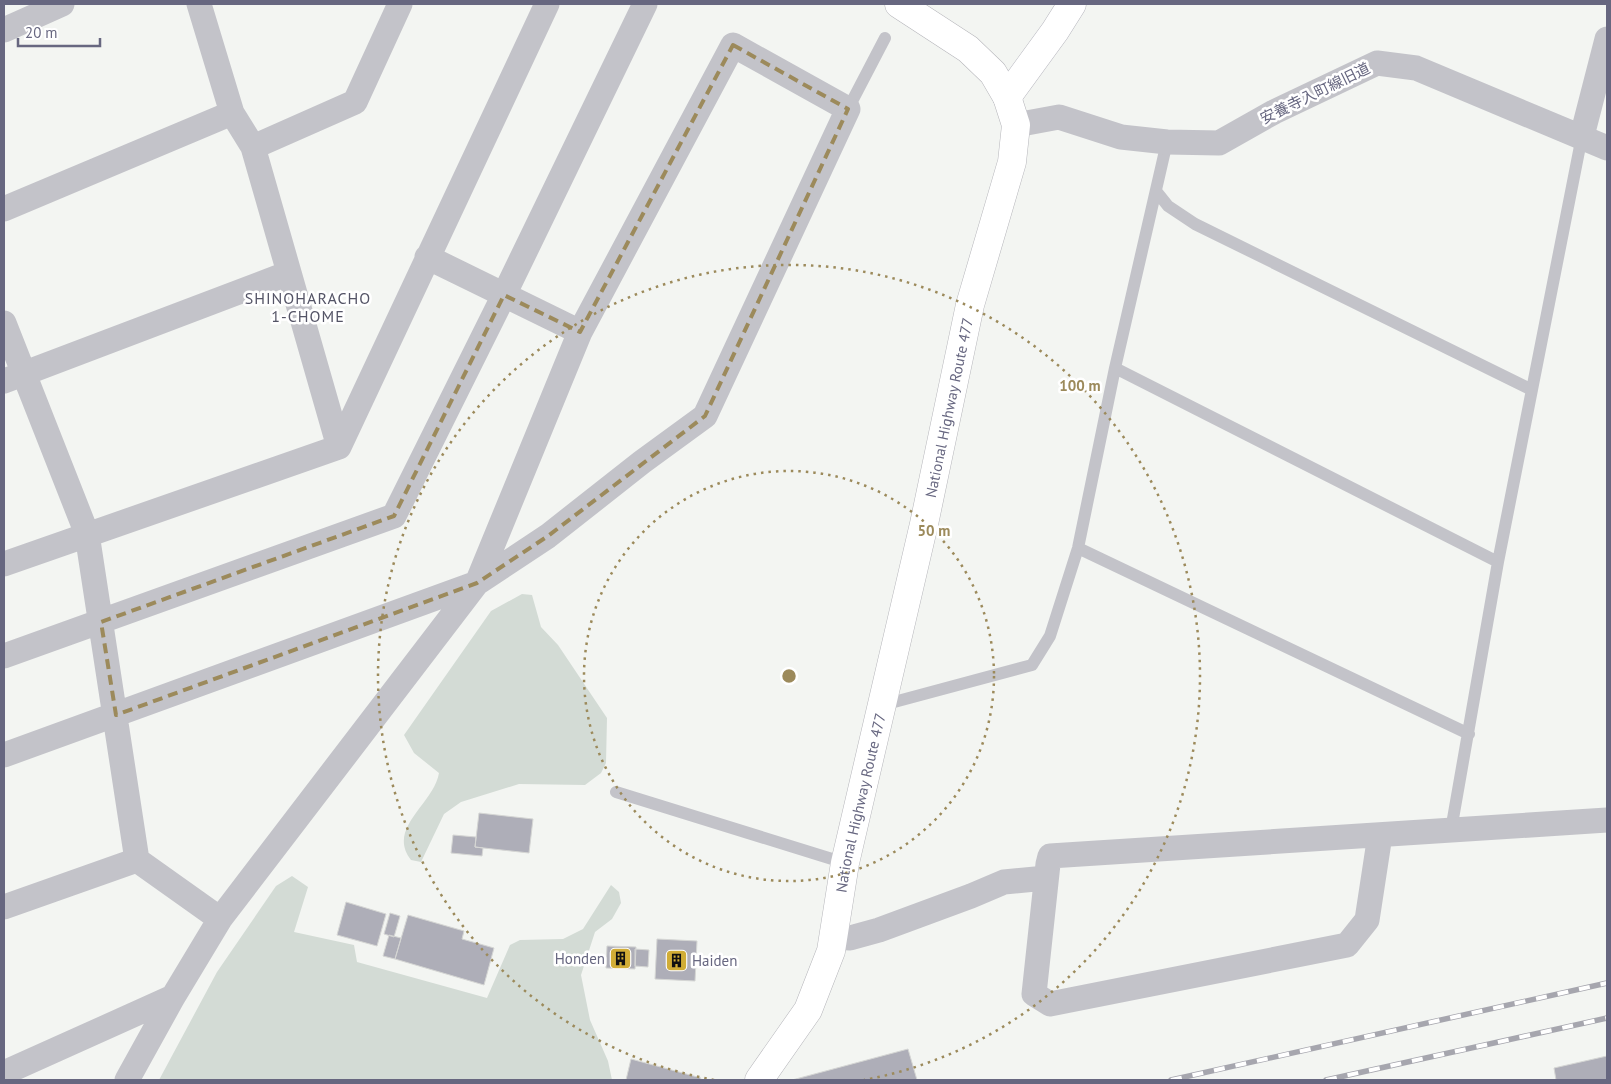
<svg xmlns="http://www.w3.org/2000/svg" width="1611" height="1084" font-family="'PT Sans','Noto Sans JP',sans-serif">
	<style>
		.green { fill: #d3dbd5 }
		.building { fill: #aeaeb8; stroke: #d5d6d4 }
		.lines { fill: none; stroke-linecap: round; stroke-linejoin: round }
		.secondary-casing { stroke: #b5b5bd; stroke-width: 29 }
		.highway-casing { stroke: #b5b5ba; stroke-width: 29 }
		.lane { stroke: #c3c3c9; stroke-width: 12 }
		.street { stroke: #c3c3c9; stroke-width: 25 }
		.secondary { stroke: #fff; stroke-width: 28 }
		.highway { stroke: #fff; stroke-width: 28 }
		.rail-casing { stroke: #a6a6ae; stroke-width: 5.5 }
		.rail { stroke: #fff; stroke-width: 4; stroke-dasharray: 11; stroke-linecap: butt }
		.marked { fill: none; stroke: #9c8a5b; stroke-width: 4; stroke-dasharray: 10 6; stroke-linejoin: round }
		.ring { fill: none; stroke: #9c8a5b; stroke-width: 2.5; stroke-dasharray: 2.5 5 }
		.labels { text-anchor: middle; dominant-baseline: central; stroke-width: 5; stroke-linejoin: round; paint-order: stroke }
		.street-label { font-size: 15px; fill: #676780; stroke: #fff }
		.poi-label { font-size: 15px; fill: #676780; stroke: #fff; text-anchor: end }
		.neighbourhood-label { font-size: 16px; letter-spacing: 1px; fill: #545466; stroke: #fff }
		.centre { fill: #9c8a5b; stroke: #fff; stroke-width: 2.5 }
		.ring-label { font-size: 15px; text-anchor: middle; font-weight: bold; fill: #9c8a5b; stroke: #fff; stroke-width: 5; stroke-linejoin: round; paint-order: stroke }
	</style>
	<rect width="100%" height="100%" fill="#f3f5f2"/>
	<path class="green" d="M522,594L532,595L541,627L558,645L607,718L606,763L601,773L585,785L519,784L461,802L444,814L421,862L411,860C386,828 434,804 439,773L414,753L404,735L491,611Z
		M292,876L308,887L294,932L354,945L357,962L487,998L510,945L520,940L563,939L583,929L611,885L619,892L621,903L612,919L595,932L581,975L590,1020L608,1061L612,1080H159L217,972L276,886Z"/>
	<path class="building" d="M479,813L533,819L529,853L475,847Z
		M453,835L476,837L475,847L483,848L482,856L451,853Z
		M346,902L386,914L377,946L337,935Z
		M390,913L400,916L394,937L384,934Z
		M408,915L464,931L462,939L494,948L484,985L395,959Z
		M389,935L401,938L395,959L383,956Z
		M657,939L697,941L695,981L655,979Z
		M607,946L636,947L635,969L606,968Z
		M635,949L649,950L648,967L635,966Z
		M908,1049L917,1080H792Z
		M1607,1056V1080H1556L1554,1068Z
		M631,1059L701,1078L700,1080H626Z"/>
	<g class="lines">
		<defs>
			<path id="secondary" d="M1007,97L1055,31L1072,4"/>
			<g id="highway">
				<path id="s1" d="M759,1080L808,1010L831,951L845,863L924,524L970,305L1012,162L1016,125L1007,97L993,73L968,49L899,4"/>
			</g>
		</defs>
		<use href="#secondary" class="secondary-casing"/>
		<use href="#highway" class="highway-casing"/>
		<path class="lane" d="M848,109L885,38
			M1156,191L1168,206L1195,224L1532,390
			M1115,368L1498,562
			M1078,548L1469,734
			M883,705L1032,665L1050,636L1078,548L1115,368L1167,142
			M616,792L845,863
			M1451,830L1498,562L1582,136"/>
		<path class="street" d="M199,4L232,113L253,147L339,447
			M4,30L62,4
			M1016,125L1059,117L1121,137L1167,142L1219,143L1274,112L1377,63L1416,68L1607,148
			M1582,136L1607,39
			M253,147L355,102L400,4
			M4,209L232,113
			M427,257L580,332
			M4,323L87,534L137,860L220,919
			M4,381L289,273
			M4,564L339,447L547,4
			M4,656L394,516L504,295L645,4
			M4,755L477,583L548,536L642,462L705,416L848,109L733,45L580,332L477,583L220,919L173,997L127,1080
			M1380,835L1367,920L1347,945L1050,1004L1034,994L1048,864L1050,856L1607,820
			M4,907L137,860
			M833,937L850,938L879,930L971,896L1004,882L1046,878
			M4,1073L173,997"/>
		<use href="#secondary" class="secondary"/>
		<use href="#highway" class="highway"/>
		<defs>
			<path id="rail" d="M1171,1080L1607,983
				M1326,1080L1607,1018"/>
		</defs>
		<use href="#rail" class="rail-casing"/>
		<use href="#rail" class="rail"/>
	</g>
	<path class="marked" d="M733,45L848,109L705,416L548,536L477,583L116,715L101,622L394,516L504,295L580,332Z"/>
	<g class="ring">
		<circle cx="789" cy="676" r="205"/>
		<path d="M714 1080A411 411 0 1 1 864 1080"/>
	</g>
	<defs>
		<symbol id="building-square" viewBox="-11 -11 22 22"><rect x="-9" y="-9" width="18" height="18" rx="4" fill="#d1ad36" stroke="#fff"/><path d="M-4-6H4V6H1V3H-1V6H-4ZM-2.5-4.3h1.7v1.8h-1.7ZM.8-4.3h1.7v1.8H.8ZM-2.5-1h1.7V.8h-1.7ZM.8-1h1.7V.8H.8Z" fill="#111"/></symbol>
	</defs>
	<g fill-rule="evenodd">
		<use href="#building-square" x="608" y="946" width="25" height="25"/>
		<use href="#building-square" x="664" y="948" width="25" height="25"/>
	</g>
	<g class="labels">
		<g class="street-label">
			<text transform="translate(1315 93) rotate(-26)">安養寺入町線旧道</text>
			<text stroke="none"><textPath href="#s1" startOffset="705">National Highway Route 477</textPath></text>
			<text stroke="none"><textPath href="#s1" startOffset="300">National Highway Route 477</textPath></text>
		</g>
		<g class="poi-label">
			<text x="605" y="958">Honden</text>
			<text x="692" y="960" text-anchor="start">Haiden</text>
		</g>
		<g class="neighbourhood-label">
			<text x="308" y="298">SHINOHARACHO<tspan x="308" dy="18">1-CHOME</tspan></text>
		</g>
	</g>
	<circle cx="789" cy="676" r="8" class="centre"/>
	<g class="ring-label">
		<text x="1080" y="391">100 m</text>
		<text x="934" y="536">50 m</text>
	</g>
	<rect width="1611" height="1084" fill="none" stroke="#676780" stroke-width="10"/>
	<path d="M18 38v8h82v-8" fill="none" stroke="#676780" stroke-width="2.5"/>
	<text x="25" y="38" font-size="15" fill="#676780" stroke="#ffffff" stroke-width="4" paint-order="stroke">20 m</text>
</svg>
